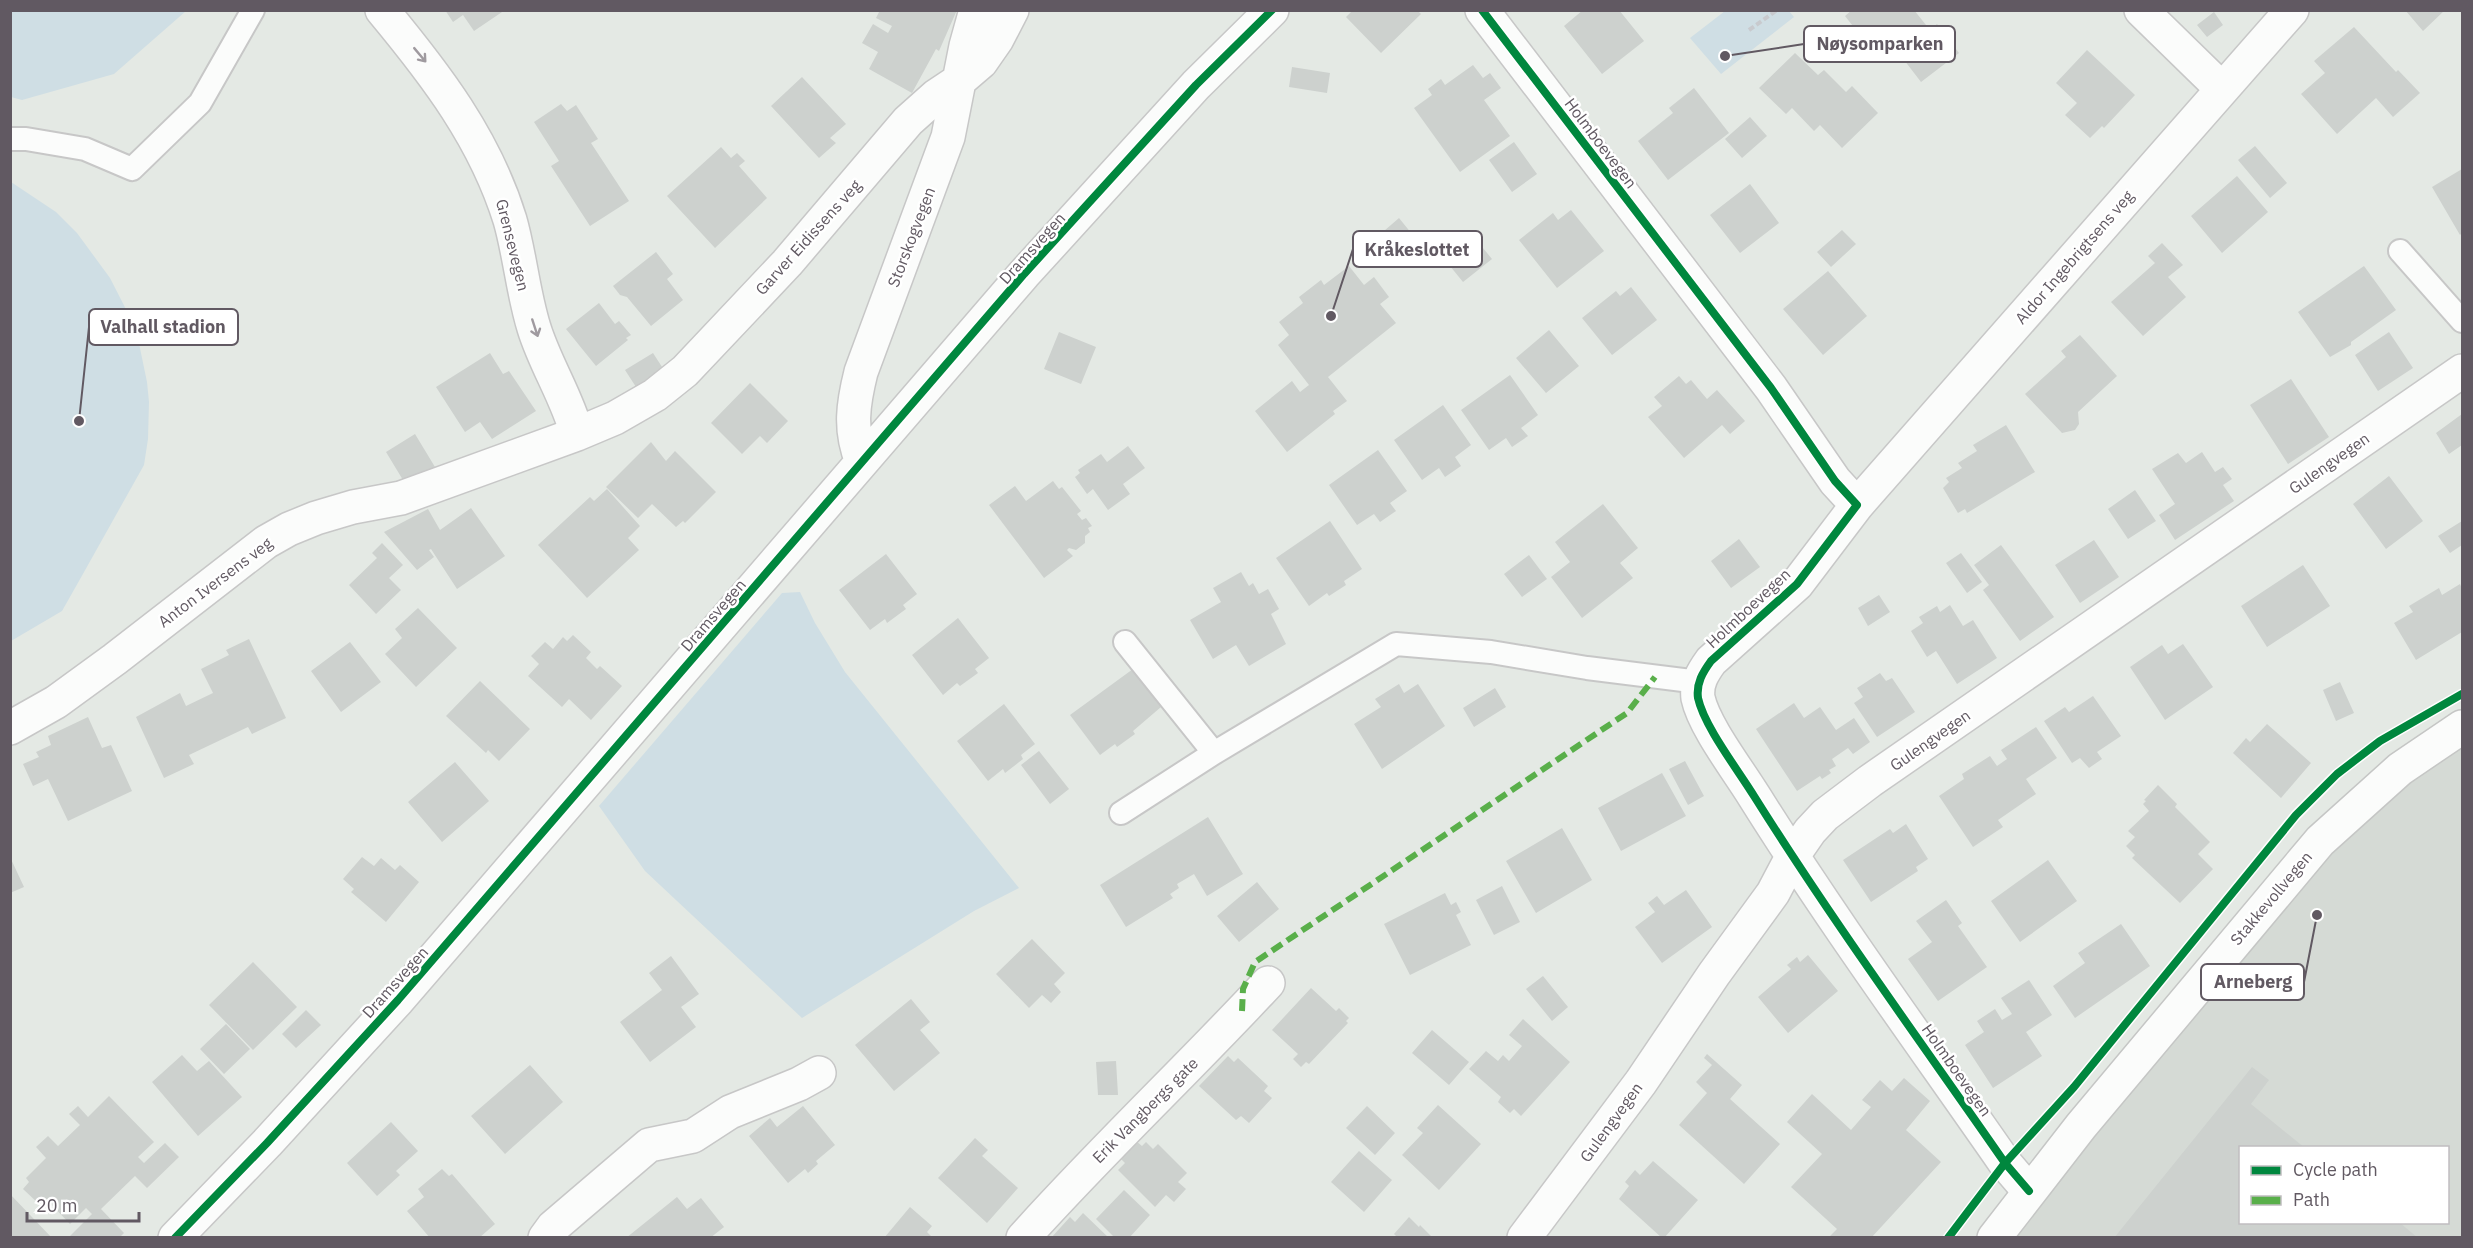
<svg xmlns="http://www.w3.org/2000/svg" width="2473" height="1248" font-family="'IBM Plex Sans',sans-serif">
	<style>
		.industrial { fill: #d5dad5; fill-rule: evenodd }
		.green { fill: #cfdee4 }
		.building { fill: #cdd1ce }
		.lines { fill: none; stroke-linecap: round; stroke-linejoin: round }
		.lane-casing { stroke: #c7c7c7; stroke-width: 26 }
		.street-casing { stroke: #c7c7c7; stroke-width: 36 }
		.secondary-casing { stroke: #c5c6c5; stroke-width: 36 }
		.path { stroke: #c8cace; stroke-width: 4; stroke-dasharray: 6 3; stroke-linecap: butt }
		.lane { stroke: #fbfcfb; stroke-width: 22 }
		.street { stroke: #fbfcfb; stroke-width: 33 }
		.secondary { stroke: #fbfcfb; stroke-width: 33 }
		.quiet { stroke: #59af4a; stroke-width: 6; stroke-dasharray: 12 6; stroke-linecap: butt }
		.cycleway-casing { stroke: #fff; stroke-width: 11 }
		.cycleway { stroke: #00873e; stroke-width: 8 }
		.oneway { stroke: #9f9a9f }
		.labels { text-anchor: middle; dominant-baseline: central; stroke-width: 5; stroke-linejoin: round; paint-order: stroke }
		.street-label { font-size: 16px; fill: #615962; stroke: #fff }
		.leader { fill: none; stroke: #615962; stroke-width: 2 }
		.callout-dot { fill: #615962; stroke: #fff; stroke-width: 2 }
		.callout { fill: #fff; stroke: #615962; stroke-width: 2 }
		.callout-label { font-size: 18px; text-anchor: middle; font-weight: bold; fill: #615962 }
	</style>
	<rect width="100%" height="100%" fill="#e4e9e4"/>
	<path class="industrial" d="M2462,715V1237L2006,1238L2262,909ZM2240,1148H2448V1222H2240Z"/>
	<path class="green" d="M11,10H186V11L114,74L22,100L11,97Z
		M1725,11H1789L1794,17L1721,74L1690,38Z
		M11,182L56,212L77,233L110,278L136,329L147,382L149,402L148,439L144,465L79,581L62,611L11,641Z
		M800,592L815,623L845,672L1019,888L974,911L802,1018L645,871L599,806L782,593Z"/>
	<path class="building" d="M445,10H505L474,31L463,15L453,22Z
		M880,10H957L939,51L936,49L912,93L869,69L878,52L862,43L873,24L888,33L892,26L876,18Z
		M1353,10H1417L1421,14L1381,53L1346,17Z
		M1583,10H1619L1644,41L1602,74L1564,26Z
		M1852,10H1914L1930,30L1937,24L1959,53L1921,82L1901,56L1894,62L1875,37L1867,44L1845,16Z
		M2405,10H2445L2423,31Z
		M2214,12L2223,25L2207,37L2197,25Z
		M2354,27L2396,72L2398,70L2420,93L2393,117L2376,98L2337,134L2301,94L2325,73L2314,61Z
		M2087,50L2135,95L2104,128L2102,126L2090,138L2065,115L2077,103L2056,83Z
		M1795,53L1818,75L1824,70L1846,92L1852,86L1878,113L1842,148L1820,125L1814,131L1792,108L1786,114L1759,88Z
		M1473,65L1483,78L1490,73L1501,88L1484,100L1510,136L1460,172L1414,108L1432,95L1428,89L1441,79L1445,85Z
		M1292,67L1330,73L1327,93L1289,87Z
		M802,77L846,124L830,138L836,143L819,158L771,106Z
		M1694,88L1729,133L1668,180L1638,141L1673,113L1669,108Z
		M561,104L567,111L576,105L598,139L591,143L629,201L590,226L551,166L559,161L534,122Z
		M1750,117L1767,136L1742,158L1725,139Z
		M1514,142L1537,174L1512,192L1489,160Z
		M2255,146L2287,183L2270,198L2238,160Z
		M721,147L731,158L737,153L745,161L739,166L767,198L715,248L667,196Z
		M2462,169V233L2460,235L2432,187Z
		M2237,176L2268,212L2222,253L2191,216Z
		M1750,184L1779,223L1740,253L1710,215Z
		M1571,210L1604,251L1557,288L1519,240L1553,213L1558,220Z
		M1399,218L1416,239L1400,252L1384,231Z
		M1842,230L1856,244L1831,267L1817,252Z
		M1478,242L1492,259L1463,282L1450,266Z
		M2162,243L2183,265L2168,277L2186,297L2143,336L2111,302L2155,263L2148,256Z
		M656,252L673,274L667,279L683,300L651,326L627,297L620,295L613,286Z
		M1349,266L1364,285L1374,277L1389,297L1380,304L1396,323L1328,377L1347,401L1333,411L1335,414L1287,452L1255,411L1292,381L1300,392L1309,385L1278,345L1289,335L1279,322L1303,303L1299,297L1321,280L1324,285Z
		M2364,266L2396,310L2351,342V345L2330,357L2298,312Z
		M1828,271L1867,316L1823,355L1783,309Z
		M1631,287L1657,320L1612,355L1582,318L1616,291L1620,296Z
		M599,303L615,324L619,321L631,335L626,338L628,340L596,366L566,329Z
		M1549,330L1579,366L1546,393L1516,358Z
		M1059,332L1096,347L1081,384L1044,369Z
		M2389,332L2413,368L2378,391L2355,355Z
		M2080,335L2117,376L2078,412L2079,424L2075,430L2062,433L2025,394L2066,357L2061,351Z
		M490,353L503,374L509,371L536,411L492,439L480,422L465,432L436,387Z
		M653,353L664,370L636,387L625,370Z
		M1510,375L1538,415L1521,428L1528,436L1512,447L1506,438L1489,450L1461,410Z
		M1679,376L1686,384L1691,380L1707,399L1717,390L1745,421L1730,434L1722,425L1684,458L1648,417L1662,406L1654,397Z
		M2291,379L2329,437L2288,464L2250,405Z
		M750,383L788,421L767,443L760,436L742,454L711,423Z
		M1443,405L1471,445L1455,457L1461,466L1445,477L1439,468L1422,480L1394,440Z
		M2462,414V445L2449,454L2436,433Z
		M2006,425L2035,472L1967,513L1965,509L1958,513L1943,488L1949,482L1946,478L1962,468L1958,463L1977,451L1973,445Z
		M415,434L435,467L406,485L386,452Z
		M651,442L666,461L675,451L716,492L685,523L683,521L676,527L652,504L638,518L606,487Z
		M1128,446L1145,468L1123,484L1130,494L1108,510L1093,489L1087,494L1075,477L1080,473L1078,470L1101,454L1107,462Z
		M1378,450L1407,491L1390,503L1396,511L1380,522L1374,514L1357,525L1329,485Z
		M2202,452L2215,472L2223,467L2232,479L2223,485L2234,501L2175,540L2159,515L2175,504L2152,469L2178,453L2186,463Z
		M2389,476L2423,521L2386,549L2353,504Z
		M1053,481L1059,489L1062,487L1081,511L1077,514L1082,520L1086,518L1092,526L1088,528L1090,532L1085,536V543L1076,550L1069,548L1067,550L1073,556L1044,578L989,505L1015,486L1026,501Z
		M607,489L640,526L628,538L639,550L587,598L538,545L590,497L594,501Z
		M2135,490L2156,521L2128,539L2108,509Z
		M1603,504L1638,548L1620,563L1633,578L1582,618L1551,577L1570,562L1555,542Z
		M471,508L505,556L457,589L431,549L429,550L434,557L417,570L384,532L428,509L440,530Z
		M1330,521L1362,569L1344,581L1346,585L1329,596L1327,593L1309,606L1276,558Z
		M2462,521V545L2450,553L2438,536Z
		M1739,539L1760,567L1731,588L1711,561Z
		M2094,540L2119,577L2080,603L2055,565Z
		M382,543L403,565L389,578L401,590L376,614L349,585L377,558L372,553Z
		M2001,545L2054,617L2020,641L1983,590L1989,585L1974,565Z
		M1961,553L1982,582L1967,593L1946,563Z
		M886,554L917,594L903,605L906,609L887,623L885,619L870,630L839,590Z
		M1529,555L1547,579L1522,597L1504,574Z
		M2303,565L2330,606L2267,647L2241,606Z
		M1241,572L1249,586L1253,583L1259,594L1268,589L1279,609L1271,614L1286,644L1249,666L1236,645L1213,659L1190,620L1221,602L1213,588Z
		M2460,584L2462,589V632L2416,660L2394,623L2413,612L2409,606L2439,588L2442,595Z
		M1879,595L1890,612L1868,626L1858,608Z
		M1950,605L1963,626L1973,620L1997,658L1957,684L1936,651L1927,657L1911,631L1923,623L1919,617L1937,606L1940,612Z
		M418,608L457,648L416,687L385,654L402,638L395,629Z
		M958,618L989,658L975,669L978,673L960,686L957,683L943,695L912,655Z
		M573,635L591,652L586,658L597,669L600,666L622,686L591,720L569,699L562,707L528,676L539,664L531,656L545,642L553,649L563,637L567,641Z
		M249,639L286,718L252,734L248,727L189,755L194,764L164,778L136,717L180,693L186,706L213,693L201,669L229,655L226,650Z
		M350,642L381,682L341,712L311,671Z
		M2183,644L2213,687L2165,720L2130,667L2162,645L2168,654Z
		M1133,669L1161,707L1133,731L1135,734L1117,747L1115,744L1100,755L1070,715Z
		M1880,673L1886,681L1892,678L1915,712L1877,737L1854,703L1863,697L1857,688Z
		M480,681L530,729L499,761L488,750L486,753L446,716Z
		M2340,682L2354,713L2336,721L2323,690Z
		M1399,684L1404,693L1418,684L1445,726L1382,769L1354,724L1381,707L1375,699Z
		M1495,688L1506,707L1474,727L1463,708Z
		M2093,696L2121,736L2097,752L2102,759L2089,768L2080,758L2072,763L2044,721L2065,707L2069,712Z
		M1794,703L1804,718L1820,707L1836,730L1854,718L1870,742L1853,754L1848,748L1832,759L1836,766L1829,770L1831,773L1822,779L1820,776L1797,791L1756,729Z
		M1004,704L1035,744L1021,755L1023,759L1005,773L1003,769L988,781L957,741Z
		M88,717L102,748L111,745L132,791L68,821L48,779L33,786L23,764L39,757L36,752L51,745L48,736Z
		M2267,724L2311,763L2281,798L2233,753L2246,738L2250,742Z
		M2036,727L2057,758L2026,779L2036,794L1998,820L2003,827L1973,847L1939,796L1964,779L1962,774L1990,756L1997,766L2007,759L2001,750Z
		M1039,751L1069,789L1050,804L1021,765Z
		M1685,761L1704,796L1688,805L1669,769Z
		M455,762L489,801L442,842L408,802Z
		M1662,773L1686,816L1621,851L1598,808Z
		M2158,785L2177,804L2175,807L2210,842L2198,854L2213,869L2180,903L2132,858L2135,855L2126,846L2135,837L2128,831L2149,811L2143,804L2146,801L2144,800Z
		M1208,817L1243,874L1207,896L1194,874L1177,884L1179,888L1170,894L1173,898L1126,927L1100,885Z
		M1906,824L1928,859L1916,867L1918,871L1871,902L1843,860L1890,829L1893,833Z
		M1562,828L1592,880L1536,913L1506,861Z
		M10,857L24,887L10,893Z
		M362,857L374,866L381,858L395,870L400,865L419,882L386,922L351,892L354,889L343,879Z
		M2048,860L2077,901L2020,942L1991,901Z
		M1257,882L1279,909L1239,942L1217,916Z
		M1502,886L1520,922L1494,935L1476,900Z
		M1686,890L1712,927L1662,963L1635,927L1655,912L1648,903L1657,896L1664,905Z
		M1445,893L1451,905L1456,902L1461,912L1456,915L1471,945L1410,975L1384,924Z
		M1946,900L1962,923L1958,926L1987,967L1938,1001L1908,959L1932,942L1916,921Z
		M2121,924L2150,966L2075,1018L2053,986L2085,963L2078,953Z
		M1032,939L1065,973L1054,984L1061,992L1051,1003L1042,995L1029,1008L996,974Z
		M1808,955L1838,991L1788,1033L1758,997L1791,969L1787,965L1797,957L1800,962Z
		M671,956L699,994L681,1007L696,1027L650,1062L620,1022L662,990L649,973Z
		M253,962L297,1007L253,1050L209,1005Z
		M1543,976L1568,1007L1552,1021L1526,989Z
		M2029,980L2052,1015L2026,1032L2042,1056L1993,1088L1965,1045L1984,1032L1977,1021L1995,1009L2002,1020L2012,1014L2001,998Z
		M1311,988L1336,1011L1339,1008L1349,1018L1346,1021L1348,1023L1309,1064L1306,1062L1301,1067L1293,1059L1298,1054L1272,1030Z
		M911,999L930,1022L920,1030L940,1053L894,1091L855,1045Z
		M306,1010L321,1025L296,1048L282,1034Z
		M1523,1019L1570,1062L1521,1116L1514,1109L1510,1113L1498,1102L1501,1097L1469,1069L1486,1051L1498,1061L1503,1055L1509,1061L1522,1046L1509,1035Z
		M226,1024L250,1049L224,1074L200,1049Z
		M1432,1030L1469,1062L1449,1085L1412,1053Z
		M1707,1054L1742,1085L1730,1099L1780,1144L1744,1184L1679,1125L1707,1093L1696,1082L1712,1065L1704,1058Z
		M182,1055L197,1071L209,1061L242,1097L198,1136L152,1082Z
		M1228,1056L1234,1062L1238,1058L1268,1086L1264,1091L1272,1098L1249,1123L1241,1116L1236,1120L1199,1086Z
		M1116,1061L1118,1095H1098L1096,1062Z
		M530,1065L563,1102L505,1154L471,1116Z
		M2252,1067L2269,1080L2251,1104L2305,1148H2240V1222H2399L2418,1238H2114Z
		M1904,1078L1930,1101L1906,1130L1941,1162L1871,1238H1828L1837,1229L1791,1187L1822,1154L1787,1122L1812,1094L1851,1130L1871,1107L1862,1100L1880,1080L1892,1091Z
		M109,1096L154,1142L138,1157L144,1163L165,1143L179,1157L147,1188L135,1176L101,1209L124,1233L119,1238H68L92,1214L86,1208L70,1224L46,1199L40,1205L23,1189L29,1182L26,1178L46,1158L36,1147L48,1136L58,1146L80,1125L69,1114L78,1106L88,1117Z
		M1438,1105L1481,1144L1439,1190L1402,1155L1423,1133L1417,1128Z
		M803,1106L835,1145L816,1161L818,1164L808,1173L805,1169L788,1183L749,1136L770,1118L777,1127Z
		M1367,1106L1395,1133L1375,1155L1346,1128Z
		M391,1122L418,1151L396,1171L400,1175L377,1196L347,1163Z
		M975,1138L988,1150L982,1156L1018,1188L987,1223L938,1178Z
		M1136,1141L1142,1146L1146,1142L1153,1149L1158,1144L1187,1173L1178,1182L1186,1189L1174,1202L1166,1195L1155,1207L1118,1170L1125,1163L1120,1158Z
		M1359,1151L1392,1180L1364,1212L1331,1182Z
		M1653,1161L1698,1200L1664,1238H1662L1619,1199L1629,1186L1625,1182L1635,1170L1640,1175Z
		M442,1169L449,1176L452,1174L495,1224L479,1238H430L407,1211L424,1197L418,1189Z
		M1124,1190L1150,1215L1129,1238H1115L1096,1219Z
		M10,1194L52,1238H10Z
		M677,1197L687,1209L701,1198L724,1227L710,1238H626Z
		M910,1207L932,1226L927,1232L933,1238H884Z
		M1083,1213L1109,1238H1051L1070,1217L1075,1222Z
		M1409,1217L1419,1227L1420,1225L1433,1238H1398L1394,1234Z"/>
	<g class="lines">
		<defs>
			<path id="lane" d="M10,139H26L85,149L132,169L200,103L253,10
				M2400,251L2462,321
				M1125,642L1214,753L1396,644L1491,652L1587,668L1699,682
				M1121,813L1214,753"/>
			<path id="street" d="M382,10C436,75 485,139 510,220C520,255 523,293 534,328C545,364 567,397 577,434
				M1482,10L1771,388L1835,481L1857,505L1797,584L1711,661C1703,672 1696,683 1698,698C1704,726 1738,770 1754,796C1833,922 1921,1042 2005,1163L2029,1191
				M2141,10L2222,89
				M862,462C849,430 853,404 861,372L948,137L966,46L976,10
				M1857,505L2292,10
				M10,728L56,702L115,659L266,542L289,529L316,518L353,507L401,498L577,434L615,418L655,395L685,371L787,263L908,121L936,96L960,80L981,62L997,39L1012,10
				M175,1238L267,1143L398,1000L1024,274L1196,85L1272,10
				M545,1238L553,1227L649,1145L693,1136L730,1112L799,1084L819,1073
				M1023,1238C1102,1150 1188,1069 1268,983
				M1524,1238L1641,1082L1714,974L1773,893L1792,857L1810,831L1825,815L1870,781L2462,371"/>
			<path id="secondary" d="M1994,1238L2081,1126L2320,841L2400,769L2462,727"/>
		</defs>
		<use href="#lane" class="lane-casing"/>
		<use href="#street" class="street-casing"/>
		<use href="#secondary" class="secondary-casing"/>
		<path class="path" d="M1749,30L1777,10"/>
		<use href="#lane" class="lane"/>
		<use href="#street" class="street"/>
		<use href="#secondary" class="secondary"/>
		<path class="quiet" d="M1242,1011L1243,989L1255,962L1627,713L1655,677"/>
		<defs>
			<path id="cycleway" d="M1482,10L1771,388L1835,481L1857,505L1797,584L1711,661C1703,672 1696,683 1698,698C1704,726 1738,770 1754,796C1833,922 1921,1042 2005,1163L2029,1191
				M175,1238L267,1143L398,1000L1024,274L1196,85L1272,10
				M1948,1238L2005,1163L2074,1087L2296,815L2337,774L2380,741L2462,694"/>
		</defs>
		<use href="#cycleway" class="cycleway-casing"/>
		<use href="#cycleway" class="cycleway"/>
	</g>
	<defs><path id="oneway-shaft" d="M-6 0H5M1.5-3L5.5 0L1.5 3" fill="none" stroke-width="1.6" stroke-linecap="round" stroke-linejoin="round" transform="scale(1.5)"/></defs>
	<g class="oneway">
		<use href="#oneway-shaft" transform="translate(420 55) rotate(50)"/>
		<use href="#oneway-shaft" transform="translate(535 328) rotate(72)"/>
	</g>
	<g class="labels">
		<g class="street-label">
			<text transform="translate(1601 143) rotate(53)">Holmboevegen</text>
			<text transform="translate(808 237) rotate(-48)">Garver Eidissens veg</text>
			<text transform="translate(911 237) rotate(-69)">Storskogvegen</text>
			<text transform="translate(513 245) rotate(76)">Grensevegen</text>
			<text transform="translate(1032 248) rotate(-48)">Dramsvegen</text>
			<text transform="translate(2074 257) rotate(-49)">Aldor Ingebrigtsens veg</text>
			<text transform="translate(2329 463) rotate(-35)">Gulengvegen</text>
			<text transform="translate(215 582) rotate(-37)">Anton Iversens veg</text>
			<text transform="translate(1748 608) rotate(-43)">Holmboevegen</text>
			<text transform="translate(713 615) rotate(-49)">Dramsvegen</text>
			<text transform="translate(1930 740) rotate(-35)">Gulengvegen</text>
			<text transform="translate(2271 898) rotate(-50)">Stakkevollvegen</text>
			<text transform="translate(395 982) rotate(-48)">Dramsvegen</text>
			<text transform="translate(1957 1070) rotate(55)">Holmboevegen</text>
			<text transform="translate(1145 1110) rotate(-45)">Erik Vangbergs gate</text>
			<text transform="translate(1611 1122) rotate(-54)">Gulengvegen</text>
		</g>
	</g>
	<path class="leader" d="M1725 56L1804 44M1331 316L1353 249M79 421L89 327M2317 915L2304 982"/>
	<g class="callout-dot">
		<circle cx="1725" cy="56" r="6"/>
		<circle cx="1331" cy="316" r="6"/>
		<circle cx="79" cy="421" r="6"/>
		<circle cx="2317" cy="915" r="6"/>
	</g>
	<g class="callout">
		<rect x="1804" y="26" width="151" height="36" rx="6"/>
		<rect x="1353" y="231" width="129" height="36" rx="6"/>
		<rect x="89" y="309" width="149" height="36" rx="6"/>
		<rect x="2201" y="964" width="103" height="36" rx="6"/>
	</g>
	<g class="callout-label">
		<text x="1880" y="50">Nøysomparken</text>
		<text x="1417" y="256">Kråkeslottet</text>
		<text x="163" y="333">Valhall stadion</text>
		<text x="2253" y="988">Arneberg</text>
	</g>
	<rect width="2473" height="1248" fill="none" stroke="#615962" stroke-width="24"/>
	<rect x="2239" y="1146" width="210" height="78" fill="#ffffff" stroke="#c0bdc0" stroke-width="1.5"/>
	<rect x="2251" y="1166" width="30" height="9" fill="#00873e" stroke="#c0bdc0" stroke-width="1.5"/>
	<text x="2293" y="1176" font-size="18" fill="#615962">Cycle path</text>
	<rect x="2251" y="1196" width="30" height="9" fill="#59af4a" stroke="#c0bdc0" stroke-width="1.5"/>
	<text x="2293" y="1206" font-size="18" fill="#615962">Path</text>
	<path d="M27 1212v9h112v-9" fill="none" stroke="#615962" stroke-width="3"/>
	<text x="36" y="1212" font-size="18" fill="#615962" stroke="#ffffff" stroke-width="4.5" paint-order="stroke">20 m</text>
</svg>
